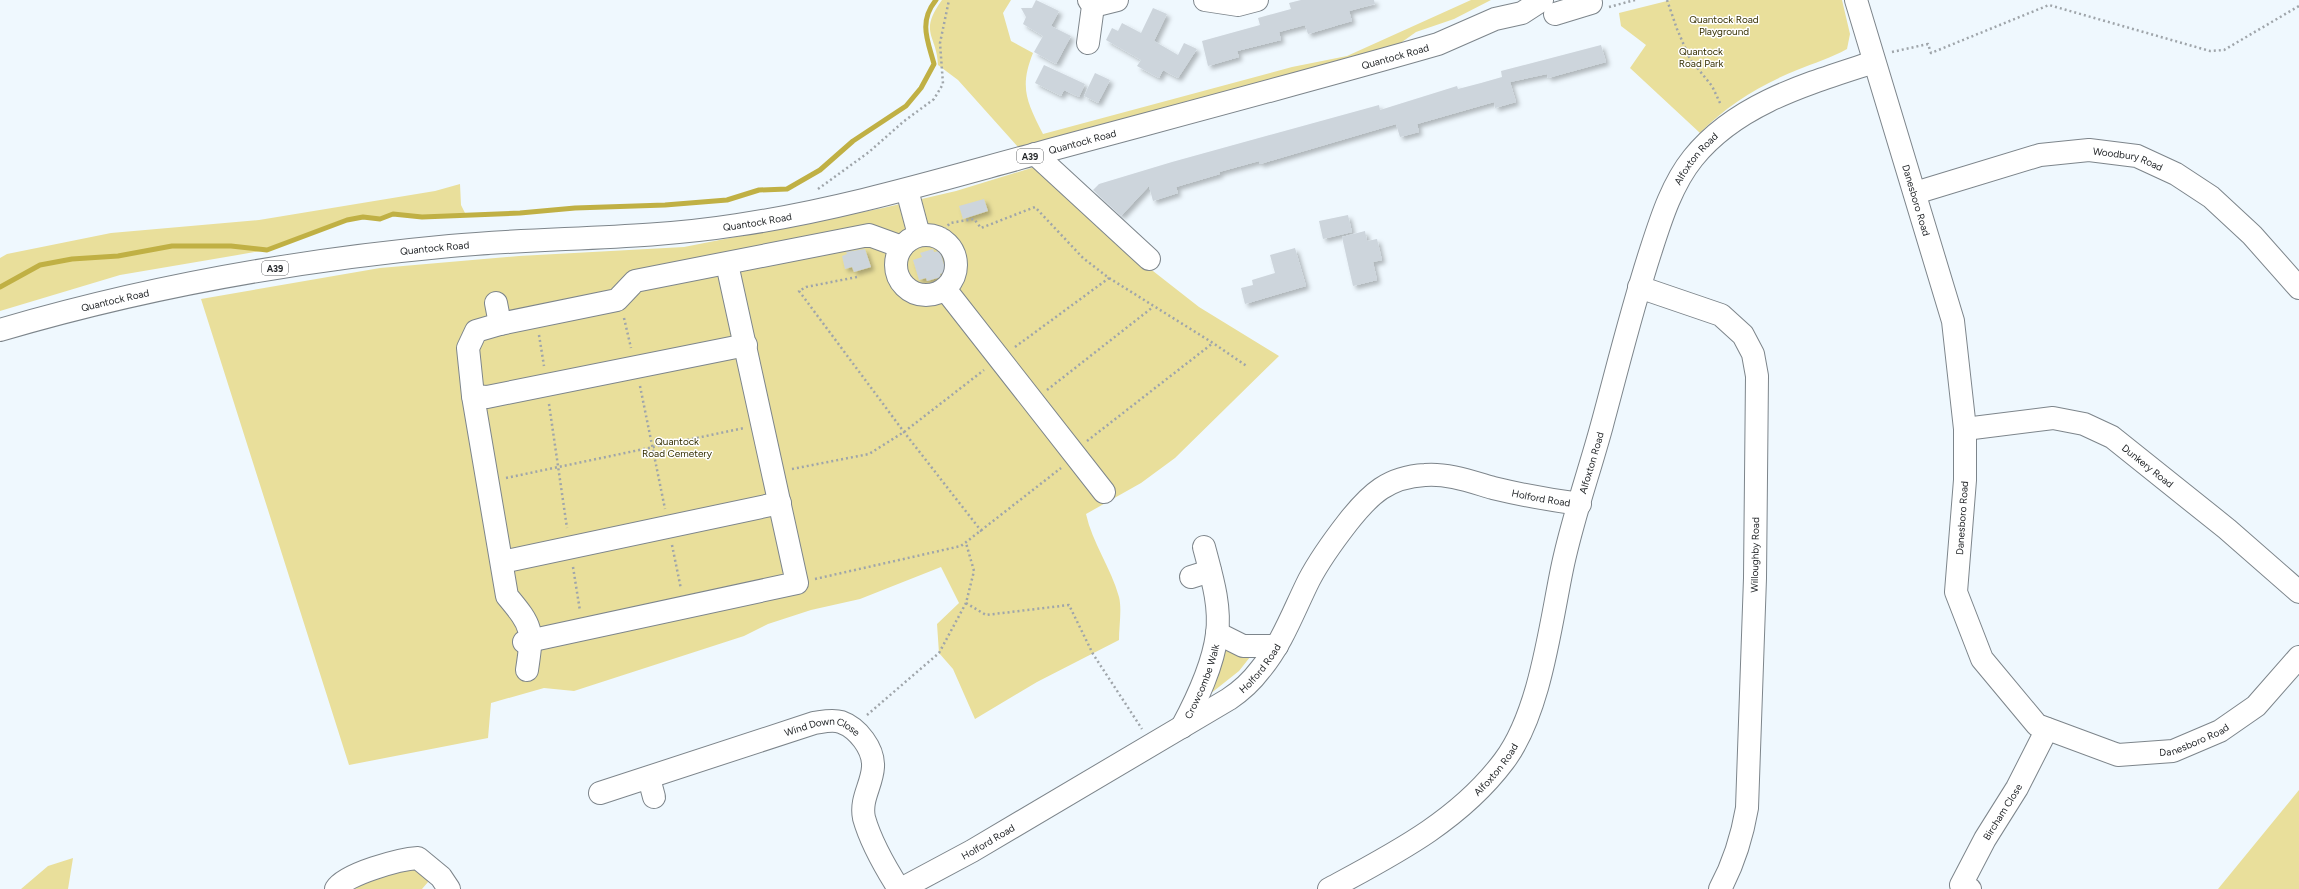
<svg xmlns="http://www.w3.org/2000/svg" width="2299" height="889" font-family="Figtree,sans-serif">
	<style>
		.green { fill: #e9df9b }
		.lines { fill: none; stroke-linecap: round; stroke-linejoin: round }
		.stream { stroke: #c0b044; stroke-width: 5 }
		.building { fill: #cdd5dc; filter: url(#shadow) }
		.minor-casing { stroke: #7d858b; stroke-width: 24 }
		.major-casing { stroke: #7d858b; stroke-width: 24 }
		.path { stroke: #9fa5aa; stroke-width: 2.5; stroke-dasharray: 2 3; stroke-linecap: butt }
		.minor { stroke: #fff; stroke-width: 22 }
		.major { stroke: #fff; stroke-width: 22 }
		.labels { text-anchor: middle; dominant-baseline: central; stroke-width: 3; stroke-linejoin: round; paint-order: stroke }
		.shield { fill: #fff; stroke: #626466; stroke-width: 1 }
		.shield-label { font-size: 9px; font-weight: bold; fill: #1e2124 }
		.park-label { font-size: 10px; fill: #352f00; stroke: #fff }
		.street-label { font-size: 10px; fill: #1e2124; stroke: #fff }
	</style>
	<defs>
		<filter id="shadow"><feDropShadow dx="3.5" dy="3.5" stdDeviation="2" flood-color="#0004"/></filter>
	</defs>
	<rect width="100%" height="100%" fill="#eff8fe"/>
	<path class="green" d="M942,0H1011L1003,13L1011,41L1033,53C1019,88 1027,102 1043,134L1292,67L1347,56L1471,0H1491L1454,19L1416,32L1395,47L1019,148L958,80L938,65C937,35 918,33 942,0Z
		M1671,0H1842L1850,34L1847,49C1831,58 1814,63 1797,70C1760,85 1727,105 1700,133L1630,68L1646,45L1621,26L1619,13Z
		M1041,165L1130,253L1199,307L1279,356L1175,458L1141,483L1086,514C1092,542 1111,568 1119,597C1122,609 1119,627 1119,640L1037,682L975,719L953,669L939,653L937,624L959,603L941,567L860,599L811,610L768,624L744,636L574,691L544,688L491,703L488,738L349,765L201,299L380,268L519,256L684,247L883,208L956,191Z
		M460,184L461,205L466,215L422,217L393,214L380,219L363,217L347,220L267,250L120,275L0,311V258L7,254L111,233L259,220L435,191Z
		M1219,644L1254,652L1239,671L1210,694Z
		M2299,790V889H2218Z
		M73,858L68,889H21L48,866Z
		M408,862L427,874L428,882L422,889H342Z"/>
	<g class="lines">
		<path class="stream" d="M0,287L40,265L72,259L118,256L172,246H231L267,250L347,220L363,217L380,219L393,214L422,217L520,213L575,208L665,205L727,200L759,190L787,189L820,170L853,141L906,106L921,88L934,64C928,41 918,22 936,0"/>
	</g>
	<path class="building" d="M1036,0L1059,11L1051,26L1071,36L1056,64L1034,52L1043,36L1023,24L1026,17L1021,8H1032Z
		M1301,0H1374L1375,4L1349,11L1352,21L1308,34L1305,25L1279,32L1281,40L1237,51L1239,57L1208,66L1202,41L1260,25L1258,18L1291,9L1289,3Z
		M1153,8L1167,14L1154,41L1178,55L1184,43L1197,49L1178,78L1163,70L1159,78L1137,66L1141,60L1106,40L1112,28L1118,31L1122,23L1141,33Z
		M1601,45L1606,62L1548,78L1547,74L1510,82L1516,102L1495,108L1494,102L1417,124L1419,132L1400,137L1396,124L1260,164L1259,161L1219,172L1220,174L1176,187L1178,193L1153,201L1149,186L1121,216L1093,190L1099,184L1172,162L1379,105L1380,110L1457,86L1458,89L1481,83L1502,77L1501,71Z
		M1044,65L1085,84L1079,97L1064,90L1061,96L1035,83Z
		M1095,73L1110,80L1098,103L1084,96Z
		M984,199L988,211L963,219L959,206Z
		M1348,215L1352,232L1323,239L1319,221Z
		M1365,231L1367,241L1377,239L1382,260L1373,262L1377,280L1353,286L1342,237Z
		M1295,248L1306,286L1245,304L1241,288L1253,285L1252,280L1275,273L1270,255Z
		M865,249L871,267L854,272L852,267L845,269L842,256L847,254L846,252Z
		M933,249L934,252L940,251L946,272L940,274L941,277L927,281L926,278L919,280L913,260L922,257L920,253Z"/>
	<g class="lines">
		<defs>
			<g id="minor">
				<path d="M1205,0L1238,5L1257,0"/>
				<path id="s1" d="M1856,0L1953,321L1965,429V480L1956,592L1982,659L2037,725L2118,755L2173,751L2220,731L2256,706L2299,657"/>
				<path d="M1093,6L1117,0"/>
				<path d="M1555,14L1591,3L1590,0"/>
				<path d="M1088,43L1093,6L1089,0"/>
				<path d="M1035,154L1149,259"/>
				<path d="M907,190L919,235"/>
				<path id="s2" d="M1915,193L2040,155L2089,150L2137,156L2176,174L2211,197L2252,235L2299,288"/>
				<circle cx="926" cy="265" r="30"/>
				<path d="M1639,287L1721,315L1743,335L1753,354L1757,376L1755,578L1747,808C1742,837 1734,863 1720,889"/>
				<path d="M945,289L1104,492"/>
				<path d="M496,303L500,324"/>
				<path d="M473,396L487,397L746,345"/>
				<path id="s3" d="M1965,429L2053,418L2084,424L2112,437L2227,529L2299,592"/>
				<path d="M502,562L780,503"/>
				<path d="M1191,577L1210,571"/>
				<path d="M1217,633L1243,646H1277"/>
				<path d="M524,642L797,583L727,264"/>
				<path d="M527,670C533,630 533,627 507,596L473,396L468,348L476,331L500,324L617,300L635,281L869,235L902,247"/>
				<path id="s4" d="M1182,727C1197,699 1213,666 1217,634C1221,605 1211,574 1204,547"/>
				<path d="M649,778L654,797"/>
				<path id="s5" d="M600,793L814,723C822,722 832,719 841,722C858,728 874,749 873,767C872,785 860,799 864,818C871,843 885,867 899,889"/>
				<path d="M336,889C345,874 400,859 418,858L441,877L449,889"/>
				<path id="s6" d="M901,889L972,851L1229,699C1241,691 1251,682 1260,670C1282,644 1294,610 1309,580C1320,559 1334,540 1348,522C1370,494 1388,477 1425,475C1447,473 1472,482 1493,488C1522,495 1550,500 1580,504"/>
				<path id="s7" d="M1329,889C1394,854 1459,821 1504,761C1540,713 1550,627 1562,569C1572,520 1589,473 1602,425C1618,366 1632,308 1651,250C1661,219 1672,184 1693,158C1737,103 1810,83 1874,62"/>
				<path id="s8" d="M1970,889L1961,885L1985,839L2017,788L2047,729"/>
			</g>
			<g id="major">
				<path id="s9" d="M0,330C146,287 298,260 450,246C546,237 642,240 737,225C840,210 939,180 1039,153C1172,117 1306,82 1438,44L1495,19L1522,13L1542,0"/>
			</g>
		</defs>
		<use href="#minor" class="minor-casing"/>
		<use href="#major" class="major-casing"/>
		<path class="path" d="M1667,0L1677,29L1690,59L1712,86L1721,105
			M1609,7L1635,0
			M1892,52L1928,44L1931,53L2049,5L2210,51L2224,50L2299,6
			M818,189L869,152L903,122L934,99L943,84L940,43L949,0
			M938,237L950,223L974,219L981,228L1035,207L1083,258L1109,278L1213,343L1248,367
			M857,277L806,287L799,291L904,432L982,532
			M624,318L631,348
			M539,335L544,366
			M1015,347L1109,278
			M640,386L665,509
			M1047,390L1153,307
			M549,404L567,528
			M1087,441L1213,343
			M792,469L869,454L904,432L984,370
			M506,478L744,428
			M672,545L681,589
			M573,567L580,611
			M815,579L961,546L1061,468
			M966,603L986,615L1069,605L1093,654L1142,729
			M867,715L939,653L966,603L974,571L966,543"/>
		<use href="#minor" class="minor"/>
		<use href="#major" class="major"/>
	</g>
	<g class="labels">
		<g class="shield">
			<rect x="1017" y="149" width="26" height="14" rx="3"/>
			<rect x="262" y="261" width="26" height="14" rx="3"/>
		</g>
		<g class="shield-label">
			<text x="1030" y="156">A39</text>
			<text x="275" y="268">A39</text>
		</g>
		<g class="park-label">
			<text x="1724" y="19">Quantock Road<tspan x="1724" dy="12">Playground</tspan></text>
			<text x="1701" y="51">Quantock<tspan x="1701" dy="12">Road Park</tspan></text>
			<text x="677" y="441">Quantock<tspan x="677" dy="12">Road Cemetery</tspan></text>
		</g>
		<g class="street-label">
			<text stroke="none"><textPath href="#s9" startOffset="1426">Quantock Road</textPath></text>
			<text stroke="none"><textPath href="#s9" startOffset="1102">Quantock Road</textPath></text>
			<text stroke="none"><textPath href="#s7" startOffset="855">Alfoxton Road</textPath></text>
			<text stroke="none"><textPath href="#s2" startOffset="220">Woodbury Road</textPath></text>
			<text stroke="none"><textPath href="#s1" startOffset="209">Danesboro Road</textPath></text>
			<text stroke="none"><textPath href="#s9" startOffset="767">Quantock Road</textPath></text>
			<text stroke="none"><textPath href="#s9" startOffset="443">Quantock Road</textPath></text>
			<text stroke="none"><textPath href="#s9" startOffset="119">Quantock Road</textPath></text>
			<text stroke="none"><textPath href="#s7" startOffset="531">Alfoxton Road</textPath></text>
			<text stroke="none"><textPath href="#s3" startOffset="197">Dunkery Road</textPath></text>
			<text stroke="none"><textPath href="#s6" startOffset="807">Holford Road</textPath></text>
			<text transform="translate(1962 518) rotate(-86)">Danesboro Road</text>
			<text transform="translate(1755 555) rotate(-89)">Willoughby Road</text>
			<text stroke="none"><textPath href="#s6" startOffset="423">Holford Road</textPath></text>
			<text stroke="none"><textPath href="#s4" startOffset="50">Crowcombe Walk</textPath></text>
			<text stroke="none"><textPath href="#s5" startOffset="234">Wind Down Close</textPath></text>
			<text stroke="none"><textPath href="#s1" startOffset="930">Danesboro Road</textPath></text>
			<text stroke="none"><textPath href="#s7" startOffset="207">Alfoxton Road</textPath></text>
			<text stroke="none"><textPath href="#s8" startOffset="94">Bircham Close</textPath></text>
			<text stroke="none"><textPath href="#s6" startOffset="99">Holford Road</textPath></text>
		</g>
	</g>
</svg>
